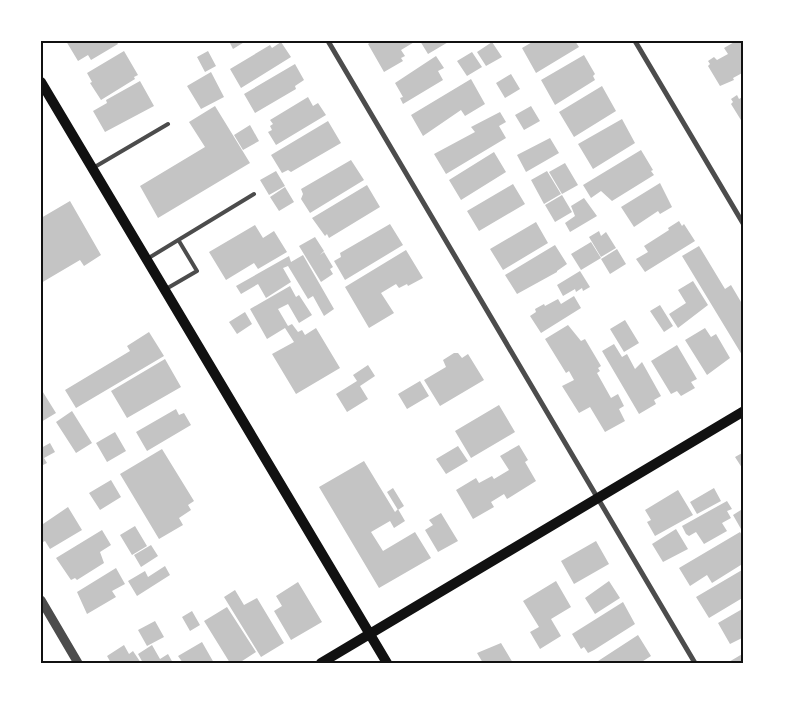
<svg xmlns="http://www.w3.org/2000/svg" width="785" height="704" font-family="Barlow,sans-serif">
	<style>
		.building { fill: #c4c4c4 }
		.lines { fill: none; stroke-linecap: round; stroke-linejoin: round }
		.service { stroke: #4c4c4c; stroke-width: 4 }
		.minor { stroke: #4c4c4c; stroke-width: 5 }
		.tertiary { stroke: #4c4c4c; stroke-width: 9 }
		.secondary { stroke: #111; stroke-width: 10 }
		.neatline { fill: none; stroke: #111; stroke-width: 2 }
	</style>
	<rect width="100%" height="100%" fill="#fff"/>
	<path class="building" d="M66,41H116L118,44L91,60L88,55L78,61Z
		M229,41H246L233,49Z
		M372,41H416L401,50L405,56L401,58L403,61L384,72L368,44Z
		M420,41H450L428,54Z
		M534,41H575L579,47L536,73L522,48Z
		M736,41H744V72L733,78L734,80L720,86L708,66L710,64L708,61L714,57L717,60L728,54L724,48Z
		M281,42L291,57L241,88L230,69L270,45L272,48Z
		M492,42L502,57L486,66L477,52Z
		M124,51L138,75L134,77L135,79L101,100L90,83L92,82L87,73Z
		M208,51L216,66L205,72L197,57Z
		M472,52L482,67L467,76L457,61Z
		M584,55L595,74L593,76L595,80L555,105L541,80Z
		M436,56L444,68L438,71L443,80L403,104L400,98L403,97L395,83Z
		M295,64L304,80L295,86L296,89L255,113L244,94Z
		M211,72L224,97L201,109L187,86Z
		M511,74L520,89L505,98L496,83Z
		M471,79L485,104L465,116L461,110L423,136L411,115Z
		M140,81L154,106L105,132L93,111L107,103L106,100Z
		M602,86L616,111L574,137L559,112Z
		M737,95L739,99L744,96V125L731,104L733,102L731,99Z
		M308,97L313,106L318,103L326,115L276,145L268,132L272,130L270,126L273,124L270,120Z
		M215,106L250,163L158,218L140,186L205,147L189,122Z
		M531,106L540,121L524,130L515,115Z
		M500,112L506,122L499,126L506,138L446,174L434,154L475,132L471,127Z
		M622,119L635,143L593,169L578,144Z
		M328,121L341,143L291,172L288,170L282,173L271,155Z
		M250,125L259,141L243,150L234,135Z
		M550,138L559,153L526,172L517,155Z
		M641,150L653,170L651,171L654,175L612,201L601,191L591,198L583,185Z
		M494,152L506,172L461,200L449,180Z
		M351,160L364,180L310,213L301,199L303,194L301,189Z
		M565,163L578,185L562,194L549,172Z
		M276,171L285,186L269,195L260,180Z
		M547,171L561,194L544,204L531,180Z
		M660,183L672,207L660,214L658,211L634,227L621,207Z
		M513,184L525,204L479,231L467,211Z
		M367,185L380,207L329,238L327,234L325,236L312,218Z
		M285,187L294,202L279,211L270,197Z
		M562,195L572,212L555,222L545,205Z
		M584,198L597,216L570,232L565,223L575,216L571,206Z
		M70,201L101,255L84,266L80,260L41,283V218Z
		M679,221L682,226L684,224L695,241L645,272L636,259L648,252L644,246L669,230L668,228Z
		M536,222L548,243L503,270L490,249Z
		M390,224L403,245L345,280L334,261L341,257L340,253Z
		M255,225L263,238L274,231L287,252L258,269L254,263L226,280L209,252Z
		M599,231L601,236L606,232L616,248L601,257L589,237Z
		M315,237L324,251L320,255L324,252L333,267L330,269L333,274L321,282L299,246Z
		M591,242L601,258L581,270L571,254Z
		M555,245L567,264L557,271V272L517,294L505,275Z
		M699,246L725,289L731,285L744,307V354L742,355L682,256Z
		M617,249L626,264L610,274L601,259Z
		M406,250L423,278L408,286L407,284L399,288L396,284L381,293L394,313L369,328L345,287Z
		M303,255L334,309L324,316L313,296L308,299L288,266L283,268L291,282L266,298L258,284L241,294L236,286L289,256L291,262Z
		M580,271L590,287L583,291L582,288L576,292L575,289L563,296L557,285Z
		M693,281L708,305L678,328L669,314L686,303L678,290Z
		M290,286L296,297L299,295L312,315L299,323L288,304L278,309L288,326L292,324L298,332L302,330L305,335L316,328L340,368L296,394L272,354L294,342L285,328L267,339L250,309Z
		M574,296L581,308L541,333L530,316L536,312L535,309L544,304L545,306L558,299L561,304Z
		M660,305L673,326L664,332L650,311Z
		M245,312L252,324L237,334L229,322Z
		M625,320L639,343L624,352L610,329Z
		M568,325L581,341L585,339L601,366L598,368L600,371L597,373L611,398L618,394L624,406L619,409L625,421L605,432L590,407L579,413L562,386L574,380L569,371L566,373L545,339Z
		M705,328L711,337L716,334L730,358L707,375L685,340Z
		M149,332L164,356L76,408L65,390L130,351L127,346Z
		M614,344L622,357L627,354L635,369L642,362L661,396L654,400L656,404L639,414L602,351Z
		M677,345L697,379L691,382L695,388L681,396L677,391L671,394L651,361Z
		M454,353H458L462,358L468,354L484,380L440,406L424,380L446,367L443,360Z
		M165,359L181,387L127,418L111,391Z
		M368,365L375,376L360,386L368,399L347,412L336,394L357,381L353,375Z
		M420,381L429,396L407,409L398,394Z
		M41,389L56,413L41,422Z
		M499,405L515,432L471,458L455,431Z
		M176,409L179,415L184,413L191,425L147,451L136,432Z
		M72,411L92,443L76,453L56,422Z
		M115,432L126,451L107,462L96,443Z
		M50,443L55,452L44,458L47,463L41,466V448Z
		M519,445L528,460L525,462L536,481L507,499L504,494L491,502L494,507L473,519L456,490L476,478L479,483L492,476L494,479L509,470L500,456Z
		M458,446L468,461L446,474L436,459Z
		M162,449L194,501L188,505L191,510L179,518L183,525L159,539L120,474Z
		M744,452V471L735,457Z
		M364,461L395,512L398,509L405,521L394,528L390,521L371,532L383,551L415,532L431,558L379,588L319,487Z
		M111,480L121,497L100,510L89,493Z
		M393,488L404,506L398,510L387,492Z
		M714,488L721,501L697,514L690,502Z
		M678,490L693,515L655,536L647,522L651,520L645,510Z
		M727,501L732,509L727,511L731,518L722,523L727,531L704,544L696,532L689,536L686,534L682,526Z
		M68,507L82,530L50,549L45,541L41,543V521L43,524Z
		M744,508V528L741,529L733,515Z
		M441,513L458,541L438,552L425,530L433,525L429,520Z
		M135,526L147,546L132,555L120,535Z
		M676,529L688,549L663,562L652,544Z
		M102,530L111,545L100,552L104,563L77,580L75,578L71,580L56,558Z
		M740,532L744,538V563L712,583L707,575L690,586L679,568Z
		M596,541L609,564L574,584L561,561Z
		M151,545L158,556L141,567L134,555Z
		M165,566L170,575L137,596L128,581L145,571L148,577Z
		M116,568L125,584L112,591L116,597L87,614L77,592Z
		M742,570L744,597L709,618L696,597Z
		M556,581L571,607L551,619L561,636L540,649L530,632L539,627L523,601Z
		M609,581L620,598L595,614L585,598Z
		M298,582L322,622L291,640L274,611L282,606L276,596Z
		M235,590L244,605L257,598L284,643L261,657L224,597Z
		M623,602L635,624L594,650L588,653L584,647L581,649L572,634Z
		M227,607L256,652L239,663H230L204,621Z
		M744,608V637L730,644L718,623Z
		M192,611L200,625L190,631L182,617Z
		M155,621L164,637L147,646L138,630Z
		M638,635L651,656L640,663H595Z
		M202,642L214,663H183L178,656Z
		M501,643L513,663H483L477,653Z
		M124,645L129,654L133,651L141,663H111L107,656Z
		M152,645L160,659L168,654L173,663H143L138,654Z
		M744,653V663H727Z"/>
	<g class="lines">
		<path class="service" d="M93,168L168,124
			M147,259L254,194
			M166,289L197,271L179,241"/>
		<path class="minor" d="M328,41L695,663
			M635,41L744,225"/>
		<path class="tertiary" d="M41,600L78,663"/>
		<path class="secondary" d="M41,82L387,663
			M321,663L744,411"/>
	</g>
	<rect width="785" height="704" fill="none" stroke="#ffffff" stroke-width="85"/>
	<rect x="42" y="42" width="700" height="620" class="neatline"/>
</svg>
